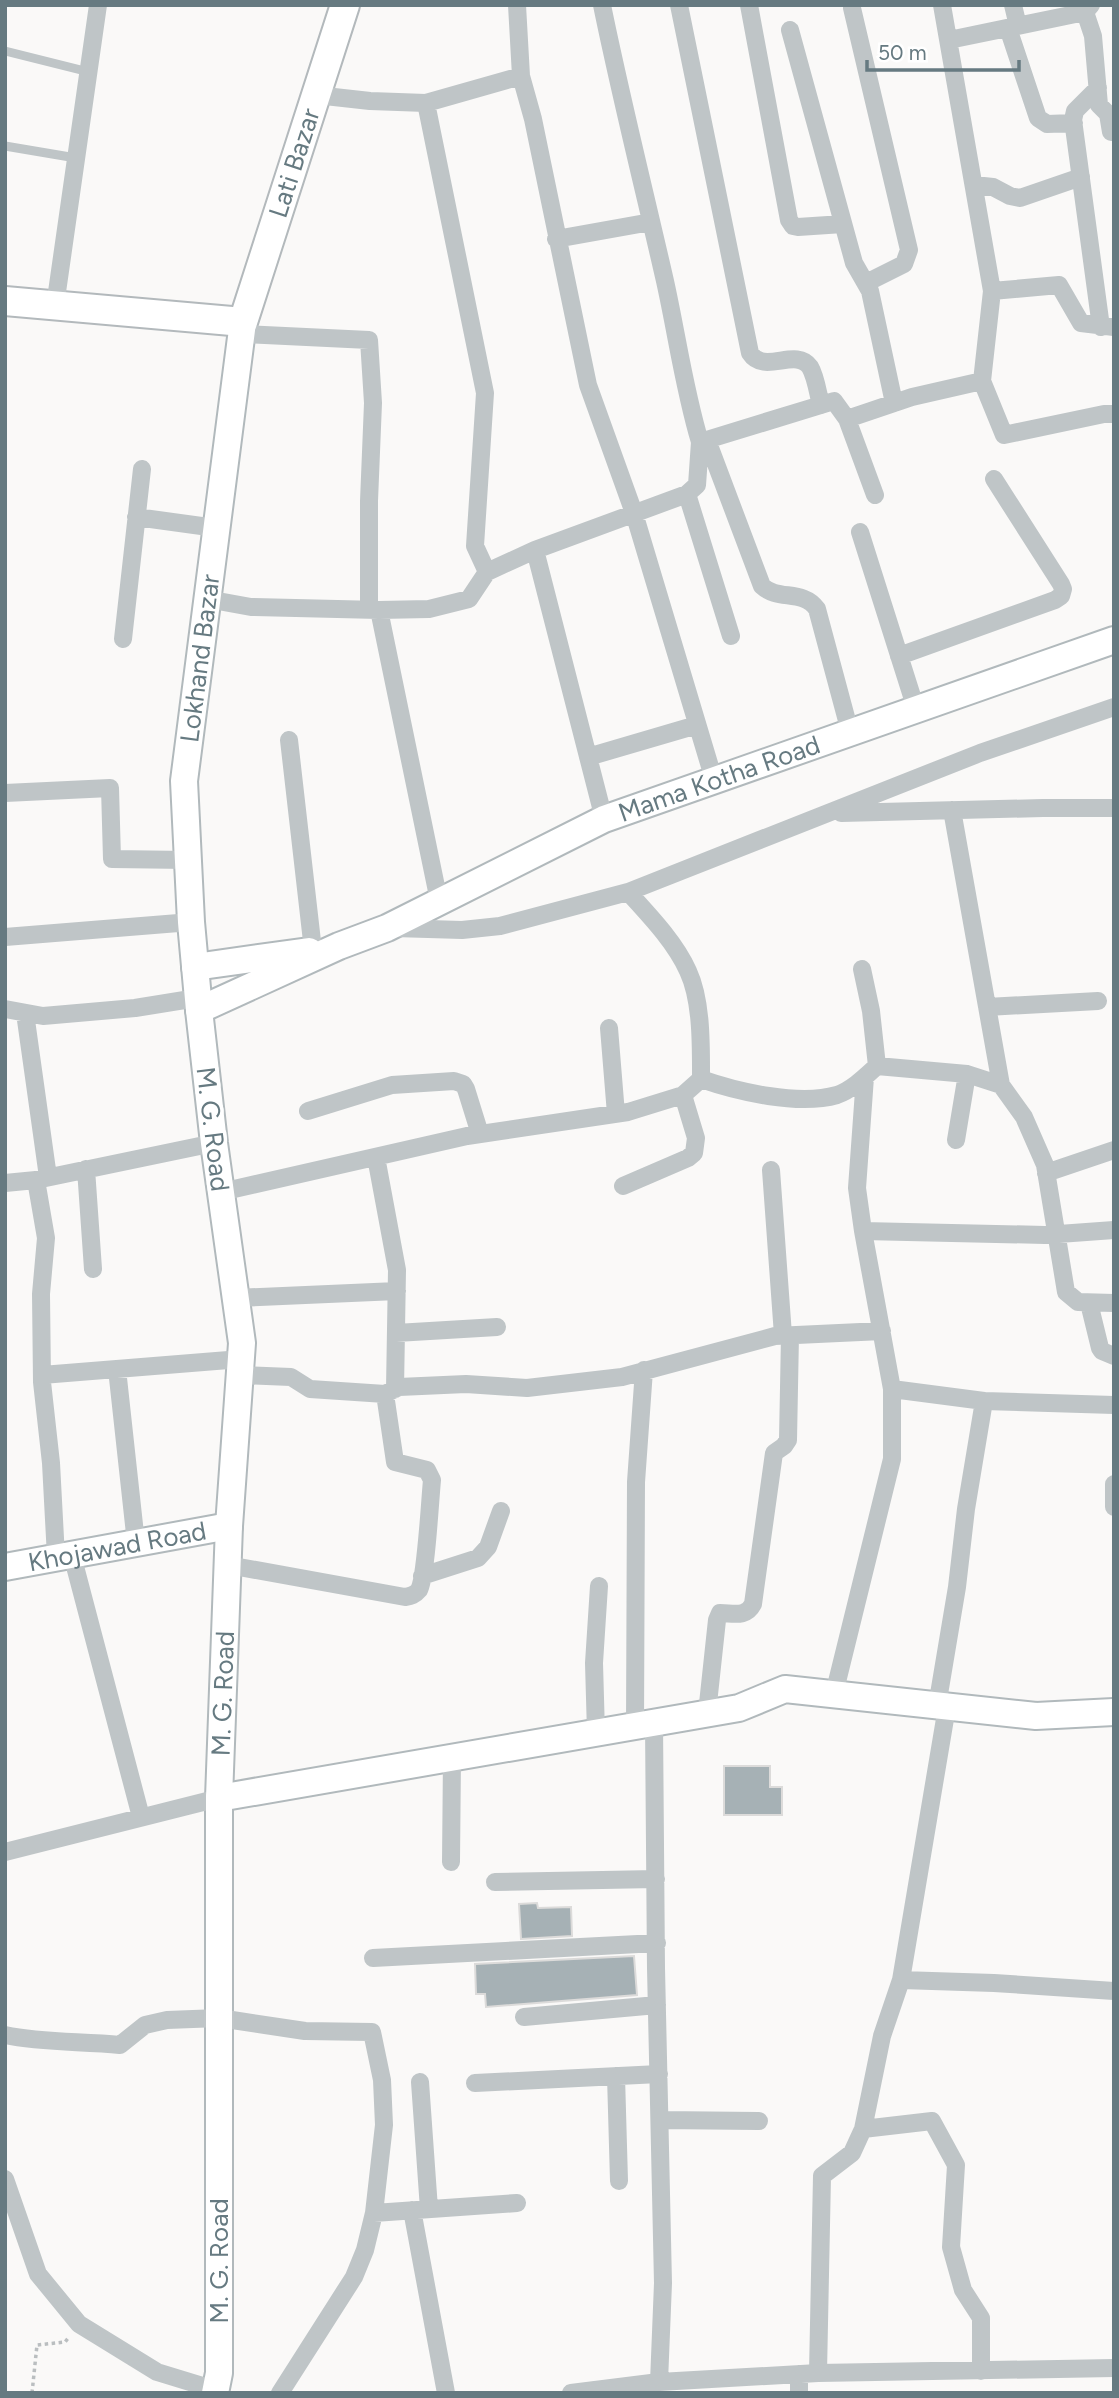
<svg xmlns="http://www.w3.org/2000/svg" width="1119" height="2398" font-family="Figtree,sans-serif">
	<style>
		.building { fill: #a6b1b5; stroke: #dcdbda; stroke-width: 2 }
		.lines { fill: none; stroke-linecap: round; stroke-linejoin: round }
		.secondary-casing { stroke: #b1b9bc; stroke-width: 30 }
		.primary-casing { stroke: #b3b9bc; stroke-width: 32 }
		.path { stroke: #babec0; stroke-width: 3.5; stroke-dasharray: 3.5 3.5; stroke-linecap: butt }
		.lane { stroke: #bfc5c7; stroke-width: 9 }
		.street { stroke: #bfc5c7; stroke-width: 18 }
		.secondary { stroke: #fff; stroke-width: 26 }
		.primary { stroke: #fff; stroke-width: 28 }
		.labels { text-anchor: middle; dominant-baseline: central; stroke-width: 7; stroke-linejoin: round; paint-order: stroke }
		.street-label { font-size: 26px; fill: #667a81; stroke: #fff }
	</style>
	<rect width="100%" height="100%" fill="#faf9f8"/>
	<path class="building" d="M724,1766H770V1787H782V1815H724Z
		M537,1903L538,1908L571,1907L572,1936L521,1939L519,1904Z
		M634,1956L637,1995L486,2007L485,1994H476L475,1964Z"/>
	<g class="lines">
		<defs>
			<g id="secondary">
				<path d="M195,967L309,951"/>
				<path id="s1" d="M199,1010L339,946L387,928L604,819L1114,640"/>
				<path id="s2" d="M5,1567L229,1526"/>
				<path d="M219,1798L739,1708L785,1689L1036,1716L1114,1712"/>
				<path id="s3" d="M215,2393L219,2373V1798L229,1526L242,1343L214,1143L199,1010L191,922L184,781L243,322"/>
			</g>
			<g id="primary">
				<path id="s4" d="M5,301L243,322L345,5"/>
			</g>
		</defs>
		<use href="#secondary" class="secondary-casing"/>
		<use href="#primary" class="primary-casing"/>
		<path class="path" d="M32,2393L37,2345L65,2342L69,2337"/>
		<path class="lane" d="M5,51L89,72
			M5,146L76,158"/>
		<path class="street" d="M517,5L521,76
			M602,5C621,98 644,189 665,281C677,335 684,389 700,442
			M679,5L750,353C764,375 796,347 810,367C816,377 818,394 821,405
			M749,5L789,220L793,226L798,227L843,224
			M942,5L992,291
			M1013,5L1018,26
			M852,8L909,250L904,264L866,283
			M1085,12L1093,36L1099,105L1108,114L1111,132H1114
			M1008,28L1038,118L1047,124L1074,123
			M790,30L854,263L870,291L894,403
			M949,40L1085,12L1091,5
			M1098,88L1075,111L1073,120L1101,327
			M316,95L370,101L426,103L521,76L533,119L588,385L634,513L714,780
			M426,103L485,393L475,546L487,572
			M974,185L993,187L1010,196L1020,198L1081,177
			M556,239L651,222
			M55,306L98,5
			M241,334L369,340L373,403L369,501V610
			M982,381L1004,435L1104,414H1114
			M847,419L875,495
			M707,440L762,586C778,601 803,589 817,609L850,732
			M687,494L731,636
			M136,517L216,528
			M860,532L916,709
			M535,550L604,819
			M207,599L251,607L379,610L429,609L469,599L487,572L535,550L687,494L697,485L700,442L834,401L847,419L912,397L982,381L992,291L1059,285L1081,323L1114,327
			M379,610L439,901
			M123,639L142,469
			M899,656L1055,600L1061,596L1063,589L1061,584L994,479
			M289,740L313,950
			M588,757L697,725
			M5,793L110,788L112,859L188,860
			M952,810L1001,1085
			M841,813L1043,808H1114
			M628,892L980,753L1114,707
			M5,937L191,922
			M862,969L871,1011L877,1066
			M987,1007L1098,1001
			M5,1009L43,1016L135,1008L197,998
			M25,1013L48,1177
			M609,1028L616,1114
			M701,1079C738,1092 799,1106 837,1095C852,1090 866,1076 877,1066L967,1074L1001,1085L1024,1117L1045,1165L1066,1292L1078,1302L1114,1303
			M308,1111L392,1085L454,1081L463,1084L466,1089L480,1134
			M956,1140L967,1074
			M376,1157L397,1270L395,1389
			M86,1169L93,1269
			M771,1170L783,1335
			M1046,1173L1114,1150
			M36,1180L46,1238L41,1294L42,1382L51,1463L56,1557
			M5,1183L36,1180L214,1143
			M623,1186L688,1158L694,1153L696,1138L683,1095
			M221,1192L467,1136L628,1112L683,1095L701,1079C701,1046 702,1001 688,971C675,942 649,915 628,892L500,926L462,930L394,928
			M863,1231L1045,1235L1114,1230
			M236,1298L397,1291
			M1089,1303L1100,1348L1102,1351L1114,1356
			M396,1333L497,1327
			M117,1369L136,1543
			M42,1375L241,1359
			M239,1375L291,1377L310,1389L385,1394L399,1387L466,1384L527,1388L622,1377L775,1336L882,1331
			M892,1389L984,1401L966,1509L957,1587L937,1706
			M984,1401L1114,1405
			M1114,1484V1507
			M72,1555L141,1817
			M228,1565L405,1597C411,1596 415,1595 419,1590C426,1577 430,1500 432,1480L427,1470L395,1462L385,1394
			M422,1576L478,1558L488,1547L501,1511
			M834,1694L892,1459V1389L863,1231L857,1188L865,1077
			M947,1707L901,1980L994,1983L1114,1991
			M707,1713L717,1620L720,1613C733,1613 746,1618 753,1604L774,1453L784,1446L788,1440L790,1335
			M654,1723L656,1968L663,2283L659,2382
			M635,1726L636,1482L644,1370
			M596,1733L594,1663L599,1586
			M5,1852L219,1798
			M451,1862L452,1757
			M495,1882L656,1879
			M373,1958L657,1943
			M524,2017L657,2005
			M5,2035C43,2043 81,2041 120,2045L145,2025L167,2020L219,2018L305,2031L372,2032L382,2080L384,2125L374,2213L365,2250L354,2277L280,2393
			M616,2076L619,2181
			M420,2082L429,2209
			M475,2083L659,2074
			M660,2120L759,2121
			M863,2129L932,2121L956,2165L951,2247L963,2290L981,2318V2371
			M5,2179L38,2274L79,2324L157,2372L216,2390
			M412,2210L446,2393
			M374,2213L517,2203
			M818,2373L822,2176L852,2153L863,2129L882,2036L901,1980
			M571,2393L659,2382L818,2373L1114,2368
			M799,2393V2374"/>
		<use href="#secondary" class="secondary"/>
		<use href="#primary" class="primary"/>
	</g>
	<g class="labels">
		<g class="street-label">
			<text stroke="none"><textPath href="#s4" startOffset="406">Lati Bazar</textPath></text>
			<text stroke="none"><textPath href="#s3" startOffset="1740">Lokhand Bazar</textPath></text>
			<text stroke="none"><textPath href="#s1" startOffset="570">Mama Kotha Road</textPath></text>
			<text transform="translate(213 1129) rotate(83)">M. G. Road</text>
			<text stroke="none"><textPath href="#s2" startOffset="114">Khojawad Road</textPath></text>
			<text stroke="none"><textPath href="#s3" startOffset="700">M. G. Road</textPath></text>
			<text transform="translate(219 2261) rotate(-90)">M. G. Road</text>
		</g>
	</g>
	<rect width="1119" height="2398" fill="none" stroke="#667a81" stroke-width="14"/>
	<path d="M867 60v10h152v-10" fill="none" stroke="#667a81" stroke-width="3.5"/>
	<text x="878" y="60" font-size="21" fill="#667a81" stroke="#ffffff" stroke-width="5" paint-order="stroke">50 m</text>
</svg>
